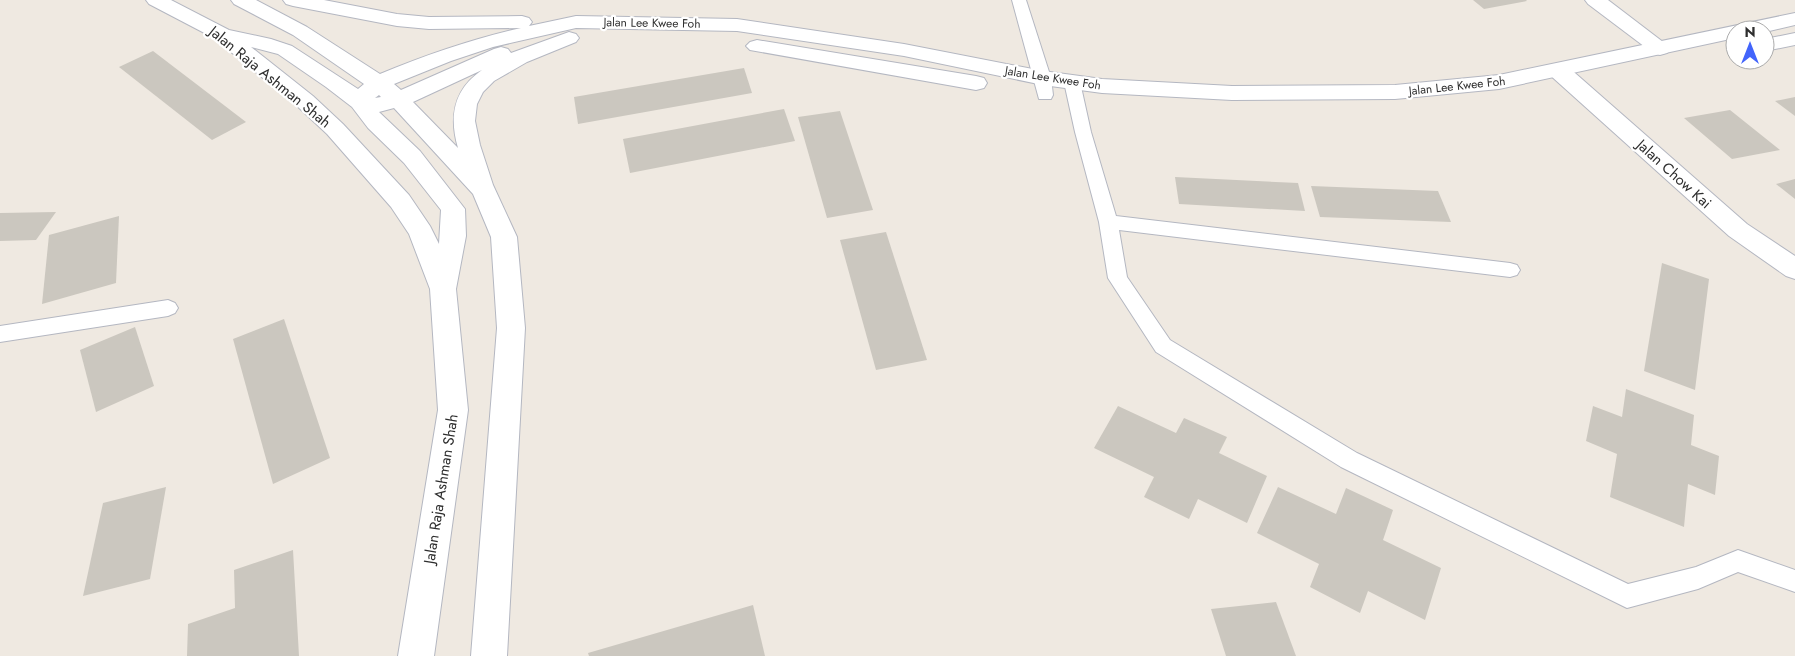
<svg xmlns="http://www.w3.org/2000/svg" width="1795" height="656" viewBox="0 0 1795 656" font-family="Jost,sans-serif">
<rect width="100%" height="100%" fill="#efe9e1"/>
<g fill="#cbc7bf">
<polygon points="1473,0 1526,0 1527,1 1484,9"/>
<polygon points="153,51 246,122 212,140 119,67"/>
<polygon points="744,68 752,93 578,124 574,97"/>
<polygon points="1795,97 1795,116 1775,101"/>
<polygon points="784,109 795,141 630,173 623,139"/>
<polygon points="1730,110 1780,150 1732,159 1684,118"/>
<polygon points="840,111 873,210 827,218 798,117"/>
<polygon points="1175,177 1298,183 1305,211 1179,204"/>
<polygon points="1795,179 1795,199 1776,184"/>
<polygon points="1311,186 1438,191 1451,222 1320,217"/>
<polygon points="56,212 36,240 0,241 0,213"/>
<polygon points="119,216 116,283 42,304 49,235"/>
<polygon points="886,232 927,360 876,370 840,240"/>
<polygon points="1662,263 1709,279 1695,390 1644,371"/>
<polygon points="284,319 330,458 273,484 233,339"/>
<polygon points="135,327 154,386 96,412 80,350"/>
<polygon points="1626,389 1694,415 1691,445 1719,456 1715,495 1688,484 1684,527 1610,497 1617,454 1586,441 1593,406 1622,417"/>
<polygon points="1118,406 1176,433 1184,418 1227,437 1219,453 1267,476 1247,523 1198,499 1189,519 1144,497 1154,477 1094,448"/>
<polygon points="166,487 150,579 83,596 103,503"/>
<polygon points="1278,487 1336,514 1346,488 1393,510 1383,540 1441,568 1425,620 1368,591 1360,613 1310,587 1319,564 1257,533"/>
<polygon points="293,550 299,656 187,656 188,624 235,608 234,570"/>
<polygon points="1276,602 1296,656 1226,656 1211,609"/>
<polygon points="753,605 765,656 589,656 588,653"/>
</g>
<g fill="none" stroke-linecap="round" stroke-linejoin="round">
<defs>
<g id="service">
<polygon points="1012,0 1026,0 1051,78 1053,95 1051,99 1039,99"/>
<polygon points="1072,77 1078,79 1080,82 1091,132 1116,216 1510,263 1517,265 1520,270 1517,275 1510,277 1119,230 1127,277 1170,340 1357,453 1628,584 1696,567 1738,550 1795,570 1795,592 1738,572 1698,589 1627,608 1341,467 1156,352 1108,278 1099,222 1075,132 1064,82 1066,79"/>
<polygon points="168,300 175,303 178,308 175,313 168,316 0,342 0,326"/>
</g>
<g id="minor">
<polygon points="1585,0 1608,0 1667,45 1671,49 1667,53 1660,55 1653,53 1588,4"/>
<polygon points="1559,64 1567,66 1747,224 1795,256 1795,279 1786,276 1729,236 1551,76 1548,71 1551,66"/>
</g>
<g id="secondary">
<path d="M146,0H171L229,30L271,39L292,46L358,89L364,84L293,35L234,4L231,0H256L307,27L380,74C426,55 472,39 521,28L429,29L397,26L293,6L286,4L283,0H324L397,14L429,17L522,16L529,18L532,22L529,26L576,16L737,19L904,44L1043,71L1102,79L1232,86L1395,85L1499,75L1795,13V25L1765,32V30H1735V38L1499,89L1395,99L1232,100L1102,93L1043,85L904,56L737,31L576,28L493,47L451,61L394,84L401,90L494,49L501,47L508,49L511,53L569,32L576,34L579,38L576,42L527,62L494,81L483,92L477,104L475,121L480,145L493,185L517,237L525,328L507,656H471L497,328L491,237L473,194L394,108L379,112L420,151L465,209L466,236L456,289L468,410L434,656H398L438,410L430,289L409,234L391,207L327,134L297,106L214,38L149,4ZM251,47L278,54L326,87L352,107L368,128L404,163L441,210L439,244L430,226L409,195L343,124L313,96ZM482,70C453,90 449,117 458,148L413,102ZM379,95L381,97L375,98Z"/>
<polygon points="1795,33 1795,45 1765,51 1765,39"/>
<polygon points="757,40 976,76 984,78 987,83 984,88 976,90 750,50 746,46 750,42"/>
</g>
</defs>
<use href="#service" stroke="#b4b7c1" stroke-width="2"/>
<use href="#minor" stroke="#b4b7c1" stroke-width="2"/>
<use href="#secondary" stroke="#b4b7c1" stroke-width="2"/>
<use href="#service" fill="#fff" fill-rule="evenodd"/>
<use href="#minor" fill="#fff" fill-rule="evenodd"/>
<use href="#secondary" fill="#fff" fill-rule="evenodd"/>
</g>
<g text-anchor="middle" stroke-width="4.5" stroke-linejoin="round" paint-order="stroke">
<g font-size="12" fill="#2e2e2e" stroke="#fff">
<text transform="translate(652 23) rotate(1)" y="4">Jalan Lee Kwee Foh</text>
<text transform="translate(1053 78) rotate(9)" y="4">Jalan Lee Kwee Foh</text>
<text transform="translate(1457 86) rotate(-6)" y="4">Jalan Lee Kwee Foh</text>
</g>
<g font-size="15" fill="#2e2e2e" stroke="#fff">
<text transform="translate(270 77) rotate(39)" y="5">Jalan Raja Ashman Shah</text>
<text transform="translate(1674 174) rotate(42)" y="5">Jalan Chow Kai</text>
<text transform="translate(441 489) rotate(-81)" y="5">Jalan Raja Ashman Shah</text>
</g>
</g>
<g transform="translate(1750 45)"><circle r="24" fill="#ffffff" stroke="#ababab"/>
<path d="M0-4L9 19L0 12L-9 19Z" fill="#4264fb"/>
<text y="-8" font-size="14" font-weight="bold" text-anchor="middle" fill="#2e2e2e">N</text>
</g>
</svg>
